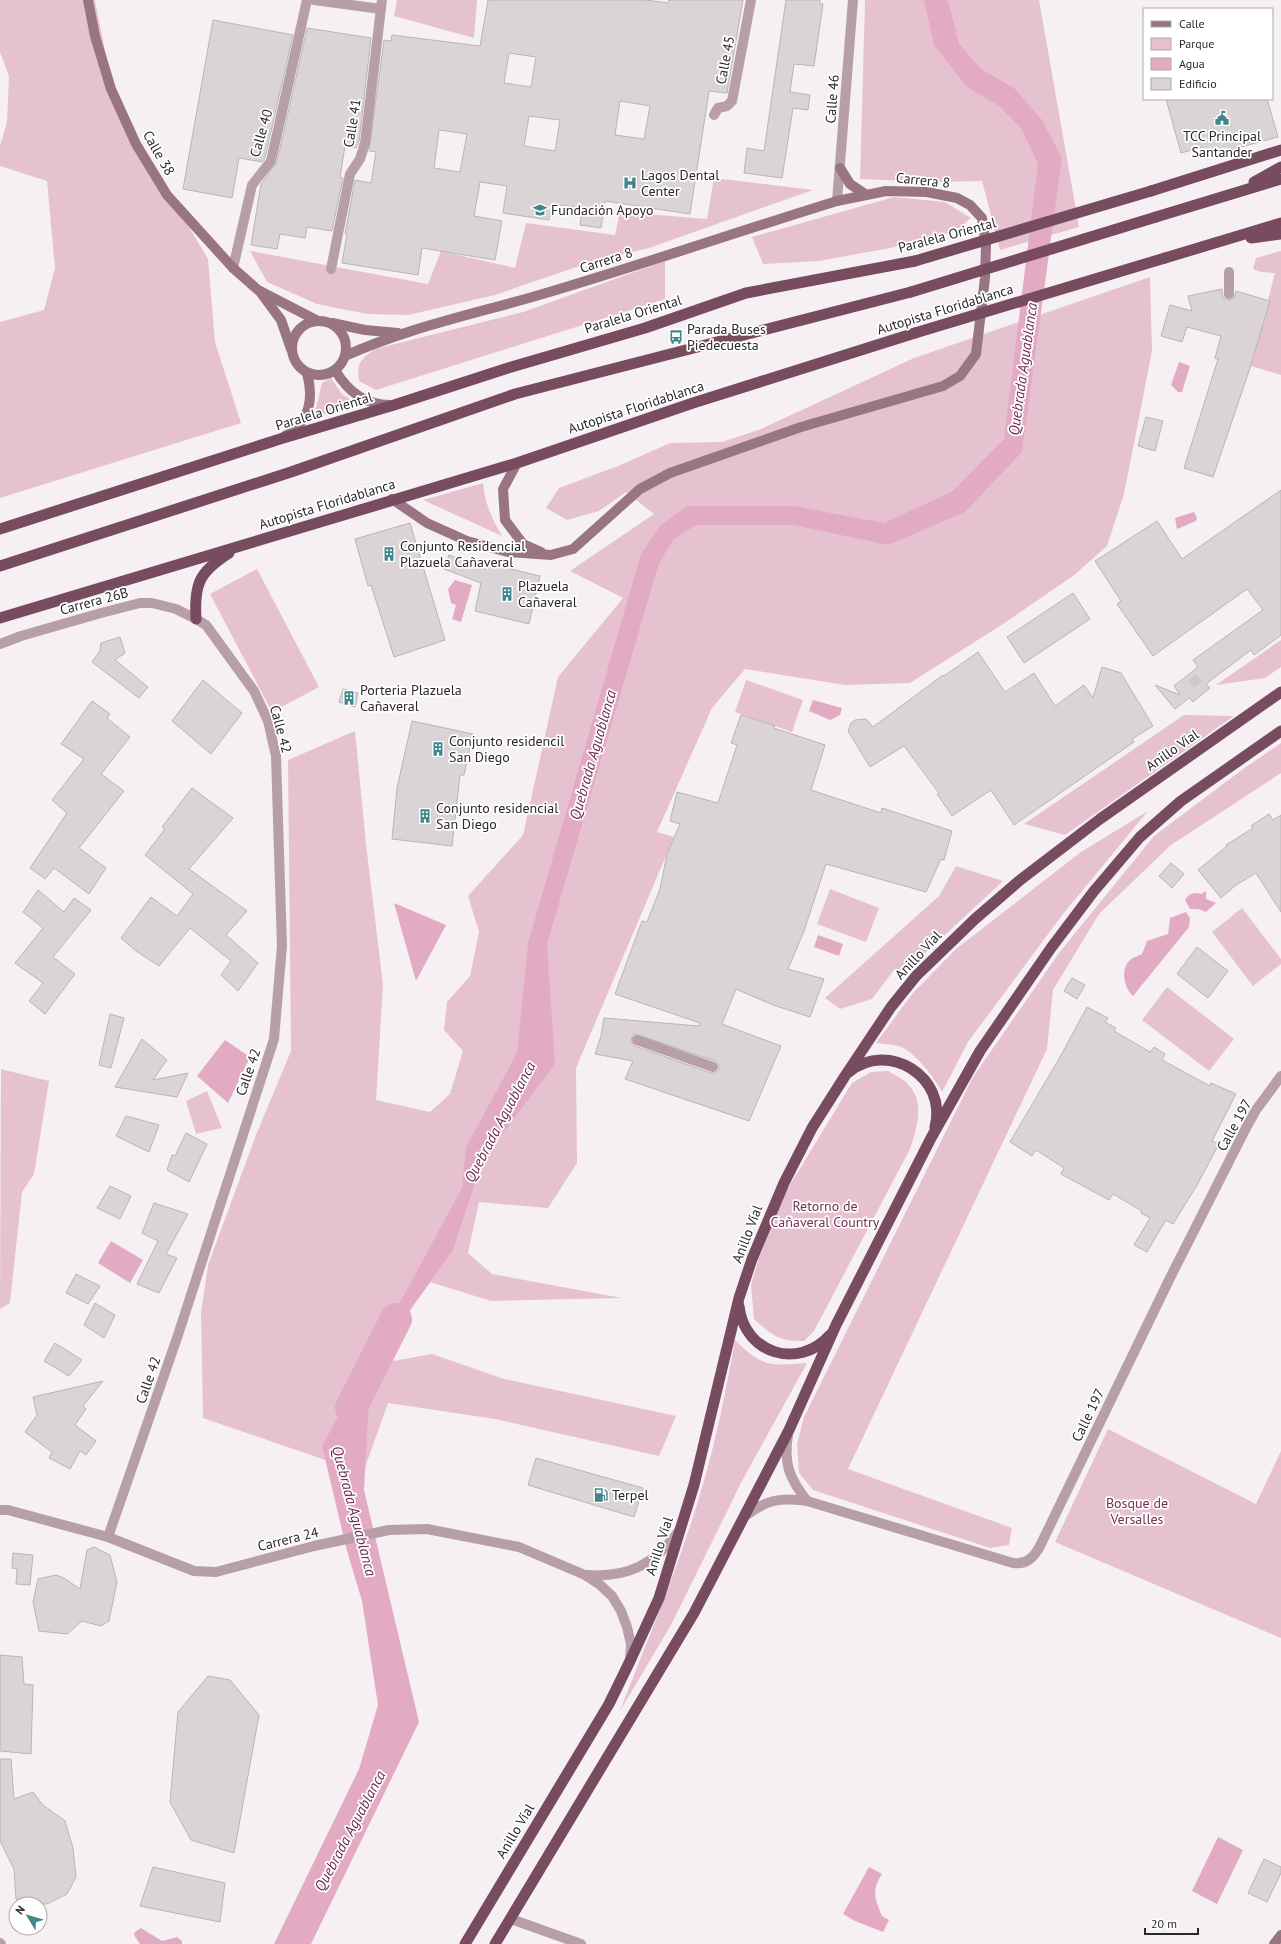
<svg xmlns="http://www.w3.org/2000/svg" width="1281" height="1944" viewBox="0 0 1281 1944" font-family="'PT Sans',sans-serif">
<rect width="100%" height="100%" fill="#f6f0f3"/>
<g fill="#e6c2d0">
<polygon points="0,0 95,0 115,102 208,259 215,342 241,423 0,498 0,322 44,310 55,268 47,181 0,166 0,146 7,122 9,76 0,52"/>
<polygon points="397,0 477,0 474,38 394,16"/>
<polygon points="865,0 1039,0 1079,227 1000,250 982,181 934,182 860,179"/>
<polygon points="714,178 813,190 649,248 597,260 495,295 408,315 367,314 317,304 267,282 250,251 428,284 441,251 515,268 526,223 615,235 620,212 707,219"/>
<polygon points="894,197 945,202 971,218 956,231 890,248 819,261 763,264 752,237"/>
<polygon points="1281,251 1281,375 1251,366 1275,273 1261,272 1253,269 1256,258"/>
<path d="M665,261V299L376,390L359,381C356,363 361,359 375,349L523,312Z"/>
<polygon points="1150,277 1152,351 1124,494 1107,546 1073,576 1003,624 910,683 845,685 745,669 712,708 657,832 674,837 576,1068 577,1163 548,1208 479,1202 468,1253 492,1274 622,1298 491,1301 430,1282 371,1365 432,1354 504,1379 676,1416 659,1456 495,1419 388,1403 363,1473 203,1418 201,1313 208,1265 256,1135 291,1051 288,760 355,731 366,844 383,985 376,1100 430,1112 450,1094 463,1051 444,1030 447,1002 470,976 479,932 468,896 523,835 558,677 623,598 570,571 654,514 626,492 599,511 567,520 546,508 559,488 618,466 670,443 722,442 761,429 914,358"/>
<polygon points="331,378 342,394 359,405 314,417 322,383"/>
<path d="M483,483C485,504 492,519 502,536L423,500Z"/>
<polygon points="257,569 319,687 272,712 210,594"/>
<polygon points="1281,640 1281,667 1265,678 1216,685"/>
<polygon points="746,680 803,700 792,732 735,712"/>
<polygon points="1184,715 1234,716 1065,835 1024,824"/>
<polygon points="1281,743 1281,773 1171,845 1099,914 1053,990 1047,1049 848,1469 1012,1528 1009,1545 990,1548 813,1490 799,1473 797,1444 804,1417 973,1077 1059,953 1154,836 1243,769"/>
<path d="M1148,811L1063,914L968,1042L942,1092C934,1078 917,1054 901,1047C894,1044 884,1044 876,1043L913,993L956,949L1081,852Z"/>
<polygon points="956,866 1003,881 906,971 894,970 872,999 840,1009 825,998 939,896"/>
<polygon points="830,889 879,908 866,942 817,924"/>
<polygon points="1242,908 1281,959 1281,964 1253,986 1212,932"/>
<polygon points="1167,987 1234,1039 1209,1071 1142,1020"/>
<polygon points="1,1069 49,1081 34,1174 22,1192 10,1303 0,1309"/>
<path d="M888,1071C894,1075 902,1078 907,1083C926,1102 917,1127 910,1149L814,1331L804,1341C780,1342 771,1335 754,1319L751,1285L759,1258L785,1193L852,1083L871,1072Z"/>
<polygon points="207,1091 222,1128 196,1134 186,1101"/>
<path d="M735,1340C762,1367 770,1366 807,1363L742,1481L671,1625L620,1711C648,1638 679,1566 701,1491C716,1442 726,1390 735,1340Z"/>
<polygon points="1108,1429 1256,1504 1281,1451 1281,1638 1055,1542"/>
</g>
<g fill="#e3abc3">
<polygon points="924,0 948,0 959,44 981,69 1014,88 1042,120 1062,158 1022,452 965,512 888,545 793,525 696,525 674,539 659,563 547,944 555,1064 483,1159 453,1250 371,1365 364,1490 419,1722 311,1944 274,1944 359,1769 378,1705 362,1601 347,1551 322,1446 462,1188 466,1147 517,1053 528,943 641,554 660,526 687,506 794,506 884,523 953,491 1004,439 1038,164 1021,128 999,106 967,87 934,45"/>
<polygon points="1179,362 1190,366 1182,392 1178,392 1171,385"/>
<polygon points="1194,512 1197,518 1196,521 1177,529 1175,518"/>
<polygon points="455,580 472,585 461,622 452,619 456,605 451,603 448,589"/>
<polygon points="813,700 842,708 840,715 830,720 809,711"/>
<path d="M1206,891V899L1216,903L1206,912L1198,909H1190L1185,900C1190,893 1193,892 1201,894Z"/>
<polygon points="394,903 446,925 416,981"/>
<path d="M1186,912L1190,918L1189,927L1133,996C1124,987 1120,970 1130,960C1133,957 1139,956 1142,954L1147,941L1168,934L1170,918Z"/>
<polygon points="818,935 843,944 839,956 814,947"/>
<polygon points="225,1040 250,1057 228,1103 197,1076"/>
<polygon points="111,1241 143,1260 130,1283 98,1263"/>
<polygon points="1218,1837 1243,1850 1217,1904 1192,1891"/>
<path d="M869,1867L882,1874C871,1891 875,1898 882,1916L889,1920L883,1932L855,1921L843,1914Z"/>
<polygon points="141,1928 162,1941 177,1937 182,1941 182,1944 140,1944 134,1935 135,1932"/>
</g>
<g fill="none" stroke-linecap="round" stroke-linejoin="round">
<polyline stroke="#e3abc3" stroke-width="32" points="351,1408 396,1319"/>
</g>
<g fill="#dad4d7" stroke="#bab4b7" fill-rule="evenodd">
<path d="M488,0H646L668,3L669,0H743L727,93L709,91L690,214L605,201L601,228L580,225L582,208L553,204L549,220L503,213L507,186L480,182L474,216L502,221L495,260L422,248L418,275L342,263L347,234H345L355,180L371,183L376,152L369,151L384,40L391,41L392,35L480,46ZM509,53L536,57L531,87L504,83ZM620,101L650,106L644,139L615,135ZM529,116L560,120L555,151L524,146ZM439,130L467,134L460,172L434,168Z"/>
<polygon points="786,0 820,0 820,4 823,4 814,66 794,64 790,92 810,95 808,110 793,108 782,178 744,173 747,148 764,151"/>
<polygon points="213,20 293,35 265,158 262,162 239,158 232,198 183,189"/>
<polygon points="307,28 371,38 359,142 356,148 345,146 340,177 343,178 332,231 307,227 305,238 280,234 277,249 251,245 261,184 277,162"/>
<polygon points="1166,99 1267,99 1278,137 1204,157 1202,147 1181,153"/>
<polygon points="1222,289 1223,297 1229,300 1234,298 1236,291 1270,301 1250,368 1213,477 1184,468 1218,359 1215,358 1221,336 1187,327 1182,342 1161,336 1170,305 1192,311 1188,296"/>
<polygon points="1146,417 1163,421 1155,451 1138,446"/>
<polygon points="1281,490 1281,635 1254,655 1251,650 1206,684 1210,688 1193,702 1189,698 1175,709 1155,685 1180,695 1174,686 1198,667 1193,660 1263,610 1247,589 1153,656 1117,604 1121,601 1095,561 1157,521 1182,559"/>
<polygon points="410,523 445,640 394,657 371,585 368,586 355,539"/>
<polygon points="449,555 485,569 486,563 540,576 529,624 475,611 481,583 444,569"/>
<polygon points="1073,593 1090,619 1024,663 1007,637"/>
<polygon points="120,637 125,653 115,660 148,687 139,698 92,662 100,651 101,643"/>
<polygon points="978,652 1005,692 1034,673 1055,706 1084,685 1093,698 1102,667 1121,673 1153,726 1132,739 1134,742 1014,825 991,790 952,816 937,794 939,793 904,746 870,767 848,731 851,723 855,720 866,719 873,727 943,675 944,676"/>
<polygon points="203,680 242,713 211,754 172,721"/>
<polygon points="343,689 358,693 355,707 339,702"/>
<polygon points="92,701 110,714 107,718 130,737 101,774 124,791 79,848 106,868 89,894 54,868 45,879 30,868 67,813 52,800 84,759 61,744"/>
<path d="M741,715L775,726L774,728L825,745L811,790L881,813L882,808L952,831L944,860L941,859L926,892L826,864L804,931L788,969L824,979L810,1017L773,1005L736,989L722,1024L781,1046L749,1121L625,1079L633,1061L595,1054L601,1036L604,1018L699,1026L700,1023L615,994L642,921L647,922L660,889L667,854L680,824L670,821L677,792L718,803L737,745L731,743ZM635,1034L715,1061L719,1065V1070L715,1073H711L635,1046L631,1041L633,1035Z"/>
<polygon points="412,721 473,734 464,775 460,775 452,846 392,839 397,788"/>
<polygon points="192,788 233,818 189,869 247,911 226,935 258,963 238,991 221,975 231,961 190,928 159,966 136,951 121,938 151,897 177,916 193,894 145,855 165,829 162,827"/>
<polygon points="1269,814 1273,820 1281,815 1281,912 1256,873 1236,885 1221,898 1198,870 1227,846 1226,845 1253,828 1251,826"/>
<polygon points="1171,863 1184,874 1172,888 1159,876"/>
<polygon points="38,890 64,912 74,898 91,910 53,957 75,974 45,1014 29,1001 43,983 15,963 43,928 23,912"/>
<polygon points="1197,947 1228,971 1208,998 1177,974"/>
<polygon points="1072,978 1085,985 1077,999 1064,991"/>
<polygon points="1087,1007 1108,1018 1105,1022 1116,1028 1114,1031 1150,1052 1154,1047 1165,1054 1162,1060 1210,1086 1211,1083 1236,1094 1212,1141 1219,1144 1196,1187 1173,1224 1166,1220 1147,1252 1134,1245 1150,1218 1141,1213 1142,1211 1113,1194 1109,1200 1061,1174 1064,1168 1036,1150 1032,1156 1010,1142 1060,1057"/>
<polygon points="110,1014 124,1018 111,1068 99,1065"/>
<polygon points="142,1039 167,1060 153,1080 188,1073 177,1097 115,1087"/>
<polygon points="126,1116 159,1125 149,1152 116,1136"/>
<polygon points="186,1133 207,1144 189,1182 167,1170 172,1155 175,1156"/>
<polygon points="110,1186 131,1196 120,1219 97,1208"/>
<polygon points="154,1203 188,1214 166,1254 177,1258 159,1293 137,1284 158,1241 142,1233"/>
<polygon points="76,1274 100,1286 88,1304 66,1293"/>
<polygon points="95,1303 115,1315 104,1338 84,1325"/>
<polygon points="55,1343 82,1360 69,1376 44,1361"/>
<polygon points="103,1381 83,1406 86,1409 75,1425 96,1441 86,1455 80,1451 70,1469 49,1458 52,1452 25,1432 37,1415 33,1397"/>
<polygon points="536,1458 643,1488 634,1517 528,1485"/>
<polygon points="94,1547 110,1555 117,1582 109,1621 101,1626 82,1621 67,1634 39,1631 33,1602 38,1579 56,1575 64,1578 80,1589 87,1550"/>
<polygon points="13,1553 33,1555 30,1585 16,1584 17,1569 12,1568"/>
<polygon points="0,1655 22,1657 24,1684 33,1685 31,1754 0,1751"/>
<polygon points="208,1676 230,1680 259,1715 234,1853 191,1840 170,1802 178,1712"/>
<polygon points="0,1759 11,1759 14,1799 33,1792 43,1805 65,1821 73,1848 76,1877 67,1894 47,1904 23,1904 16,1899 14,1869 0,1841"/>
<polygon points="1264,1859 1281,1867 1281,1873 1267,1902 1248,1893"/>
<polygon points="153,1867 225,1883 220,1922 140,1906"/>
</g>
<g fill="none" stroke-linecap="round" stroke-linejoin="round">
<polyline stroke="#cdc8cb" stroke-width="10" stroke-dasharray="10 5" stroke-linecap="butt" points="1192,677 1199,686"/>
<g stroke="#b79ea8" stroke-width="10">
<polyline points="314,0 381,9"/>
<polyline points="714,115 718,108 727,106 732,101 751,0"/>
<polyline points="837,201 853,0"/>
<polyline points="233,268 252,185 271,161 307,0"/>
<polyline points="331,269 350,174 360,159 365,143 382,0"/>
<polyline points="1229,272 1229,294"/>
<polyline points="637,1040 713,1067"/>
<path d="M788,1435C783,1464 790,1479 807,1501"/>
<path d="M745,1516C766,1500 780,1497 807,1501L1013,1563C1027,1565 1034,1557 1040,1546L1170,1278L1247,1126L1256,1110L1281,1076"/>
<polyline points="511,1919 581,1944"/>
<polyline points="0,1943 1,1944"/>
</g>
<g stroke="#b79ea8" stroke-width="10">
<polyline points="0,644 21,636 101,613 140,603 152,603 176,609 196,619 206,625 254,691 268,721 276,756 282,946 274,1039 178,1335 108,1537"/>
<polyline points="0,1510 8,1510 108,1537 194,1571 216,1572 314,1546 389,1530 427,1529 519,1547 585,1575 599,1584 612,1596 621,1611 627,1627 631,1644 630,1660"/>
<path d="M587,1575C628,1578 655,1564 679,1531"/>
</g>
<g stroke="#997584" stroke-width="10">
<polyline points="88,0 95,36 111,89 136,144 167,195 233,268 258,290 316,320"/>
<polyline points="840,168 850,184 865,194"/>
<polyline points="261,293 281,320 291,349"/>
<circle cx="319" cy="348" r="27"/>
<polyline points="332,323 365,330 398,333"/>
<path d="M345,356C409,327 479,313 546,293C644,264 740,231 837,201L886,191L927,192L957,198L970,205L982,218L986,245L985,278L976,354L960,376L943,386L801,427L670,473L640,489L573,549L551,555L508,552L467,541L427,523L392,499"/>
<path d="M335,370C348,392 365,405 390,405"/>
<path d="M285,436C310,421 314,400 307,373"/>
<polyline points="517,463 503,489 505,520 523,544 541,552"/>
<polyline points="1274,1944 1281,1935"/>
</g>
<g stroke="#784c60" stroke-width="11">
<polyline points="1254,182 1281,167"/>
<polyline points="1151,191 1281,150"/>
<polyline points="1156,217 1281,179"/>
<polyline points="1251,238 1281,234"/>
<polyline points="1165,258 1281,223"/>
<polyline points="0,529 280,439 394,405 508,368 645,328 746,293 915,261"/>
<polyline points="0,566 291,472 515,394 911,292"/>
<polyline points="0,618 517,463 693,403 915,333"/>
<path d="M196,619C194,584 199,572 229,553"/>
<path d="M849,1072C888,1040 948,1077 935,1127"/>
<path d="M739,1306C744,1353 798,1371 830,1335"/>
<polyline points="465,1944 609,1704 630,1661 659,1598 694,1485 739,1298 752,1259 784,1183 812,1128 845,1076 891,1007 916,976 975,919 1019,881 1100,819 1281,692"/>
<polyline points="495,1944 694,1613 789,1430 836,1325 931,1138 980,1051 1051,948 1094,891 1140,837 1181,801 1281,731"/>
</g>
<g stroke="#784c60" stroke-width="11">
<polyline points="915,261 1151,191"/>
<polyline points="911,292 1156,217"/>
<polyline points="915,333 1165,258"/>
</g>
</g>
<defs>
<symbol id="civic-bare" viewBox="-9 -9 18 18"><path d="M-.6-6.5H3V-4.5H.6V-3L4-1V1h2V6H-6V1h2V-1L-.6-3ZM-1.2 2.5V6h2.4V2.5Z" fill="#3f878c" stroke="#fff" stroke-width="2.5" paint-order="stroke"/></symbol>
<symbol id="hospital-bare" viewBox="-9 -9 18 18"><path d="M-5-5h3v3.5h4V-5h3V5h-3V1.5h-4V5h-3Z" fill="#3f878c" stroke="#fff" stroke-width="2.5" paint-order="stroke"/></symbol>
<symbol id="school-bare" viewBox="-9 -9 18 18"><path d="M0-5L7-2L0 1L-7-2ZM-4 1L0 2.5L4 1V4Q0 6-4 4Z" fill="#3f878c" stroke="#fff" stroke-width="2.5" paint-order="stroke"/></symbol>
<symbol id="bus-bare" viewBox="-9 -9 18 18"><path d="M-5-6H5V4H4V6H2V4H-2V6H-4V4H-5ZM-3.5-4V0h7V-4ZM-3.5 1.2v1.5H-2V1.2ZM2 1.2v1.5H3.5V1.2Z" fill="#3f878c" stroke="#fff" stroke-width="2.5" paint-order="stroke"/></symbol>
<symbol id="building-bare" viewBox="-9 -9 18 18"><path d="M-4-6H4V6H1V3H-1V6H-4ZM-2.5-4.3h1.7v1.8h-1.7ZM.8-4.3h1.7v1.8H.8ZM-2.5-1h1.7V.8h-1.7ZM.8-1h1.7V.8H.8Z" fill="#3f878c" stroke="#fff" stroke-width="2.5" paint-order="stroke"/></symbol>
<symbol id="fuel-bare" viewBox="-9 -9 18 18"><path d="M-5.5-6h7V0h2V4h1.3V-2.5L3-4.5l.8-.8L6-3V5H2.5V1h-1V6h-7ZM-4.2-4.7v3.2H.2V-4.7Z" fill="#3f878c" stroke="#fff" stroke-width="2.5" paint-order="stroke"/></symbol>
</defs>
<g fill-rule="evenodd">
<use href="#civic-bare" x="1212" y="108" width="20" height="20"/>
<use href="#hospital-bare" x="620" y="173" width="20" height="20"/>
<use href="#school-bare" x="530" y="200" width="20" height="20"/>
<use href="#bus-bare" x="666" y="327" width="20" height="20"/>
<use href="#building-bare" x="379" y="544" width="20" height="20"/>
<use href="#building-bare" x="497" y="584" width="20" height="20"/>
<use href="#building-bare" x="339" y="688" width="20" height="20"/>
<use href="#building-bare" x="428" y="739" width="20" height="20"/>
<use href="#building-bare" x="415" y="806" width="20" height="20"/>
<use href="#fuel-bare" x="591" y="1485" width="20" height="20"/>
</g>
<g text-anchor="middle" stroke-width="3.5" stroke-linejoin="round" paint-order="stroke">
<g font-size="14" fill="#2a2829" stroke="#fff">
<text transform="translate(725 60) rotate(-79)" y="5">Calle 45</text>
<text transform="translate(832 99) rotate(-86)" y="5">Calle 46</text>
<text transform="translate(352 123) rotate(-81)" y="5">Calle 41</text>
<text transform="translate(261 133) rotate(-74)" y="5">Calle 40</text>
<text transform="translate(159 153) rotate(60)" y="5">Calle 38</text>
<text transform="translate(923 180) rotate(6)" y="5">Carrera 8</text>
<text transform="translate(947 235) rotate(-15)" y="5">Paralela Oriental</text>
<text transform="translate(606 260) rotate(-18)" y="5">Carrera 8</text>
<text transform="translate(945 309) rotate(-17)" y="5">Autopista Floridablanca</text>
<text transform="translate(633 314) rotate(-17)" y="5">Paralela Oriental</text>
<text transform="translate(636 407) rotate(-18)" y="5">Autopista Floridablanca</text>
<text transform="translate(324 411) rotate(-17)" y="5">Paralela Oriental</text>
<text transform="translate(327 504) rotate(-17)" y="5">Autopista Floridablanca</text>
<text transform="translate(94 601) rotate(-15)" y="5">Carrera 26B</text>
<text transform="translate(281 729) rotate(75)" y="5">Calle 42</text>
<text transform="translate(1172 750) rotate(-35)" y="5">Anillo Víal</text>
<text transform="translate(918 955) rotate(-47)" y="5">Anillo Víal</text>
<text transform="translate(248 1072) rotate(-71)" y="5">Calle 42</text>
<text transform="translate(1234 1125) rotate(-61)" y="5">Calle 197</text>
<text transform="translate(747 1234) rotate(-69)" y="5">Anillo Víal</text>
<text transform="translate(148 1380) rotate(-71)" y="5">Calle 42</text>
<text transform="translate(1088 1415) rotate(-64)" y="5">Calle 197</text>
<text transform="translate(288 1539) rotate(-14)" y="5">Carrera 24</text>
<text transform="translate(659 1546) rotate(-72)" y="5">Anillo Víal</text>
<text transform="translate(515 1831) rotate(-59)" y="5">Anillo Víal</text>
</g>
<g font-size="14" fill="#2a2829" stroke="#fff" text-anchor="start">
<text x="1222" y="141" text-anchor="middle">TCC Principal<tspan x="1222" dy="16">Santander</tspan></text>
<text x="641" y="180">Lagos Dental<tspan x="641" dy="16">Center</tspan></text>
<text x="551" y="215">Fundación Apoyo</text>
<text x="687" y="334">Parada Buses<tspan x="687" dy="16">Piedecuesta</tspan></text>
<text x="400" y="551">Conjunto Residencial<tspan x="400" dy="16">Plazuela Cañaveral</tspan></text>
<text x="518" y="591">Plazuela<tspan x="518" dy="16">Cañaveral</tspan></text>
<text x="360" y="695">Porteria Plazuela<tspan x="360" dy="16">Cañaveral</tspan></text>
<text x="449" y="746">Conjunto residencil<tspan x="449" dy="16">San Diego</tspan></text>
<text x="436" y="813">Conjunto residencial<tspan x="436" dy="16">San Diego</tspan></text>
<text x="612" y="1500">Terpel</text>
</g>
<g font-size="14" fill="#763254" stroke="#fff">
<text x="825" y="1211">Retorno de<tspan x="825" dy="16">Cañaveral Country</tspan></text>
<text x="1137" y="1508">Bosque de<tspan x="1137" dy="16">Versalles</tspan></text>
</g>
<g font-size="15" font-style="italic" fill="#6e2b4c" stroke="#fff">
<text transform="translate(1023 369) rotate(-82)" y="5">Quebrada Aguablanca</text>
<text transform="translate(593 755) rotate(-74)" y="5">Quebrada Aguablanca</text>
<text transform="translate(500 1122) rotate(-62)" y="5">Quebrada Aguablanca</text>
<text transform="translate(354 1511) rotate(75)" y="5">Quebrada Aguablanca</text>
<text transform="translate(350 1831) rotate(-62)" y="5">Quebrada Aguablanca</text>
</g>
</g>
<rect x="1143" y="8" width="130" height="92" fill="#ffffff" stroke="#aaa9a9"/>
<rect x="1151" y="21" width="20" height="6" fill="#997584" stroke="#aaa9a9"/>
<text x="1179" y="28" font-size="12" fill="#2a2829">Calle</text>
<rect x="1151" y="38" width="20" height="12" fill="#e6c2d0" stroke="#aaa9a9"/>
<text x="1179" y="48" font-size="12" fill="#2a2829">Parque</text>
<rect x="1151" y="58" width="20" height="12" fill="#e3abc3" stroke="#aaa9a9"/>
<text x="1179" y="68" font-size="12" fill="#2a2829">Agua</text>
<rect x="1151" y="78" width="20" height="12" fill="#dad4d7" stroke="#aaa9a9"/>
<text x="1179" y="88" font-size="12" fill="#2a2829">Edificio</text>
<g transform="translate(28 1916) rotate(308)"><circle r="19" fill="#ffffff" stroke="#aaa9a9"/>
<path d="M0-3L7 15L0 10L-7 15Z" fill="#3f878c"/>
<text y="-6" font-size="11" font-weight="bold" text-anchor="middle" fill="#2a2829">N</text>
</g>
<path d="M1145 1928v6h53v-6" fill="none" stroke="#2a2829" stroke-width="2"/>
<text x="1151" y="1928" font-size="12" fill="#2a2829" stroke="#ffffff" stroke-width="3" paint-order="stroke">20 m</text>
</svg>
